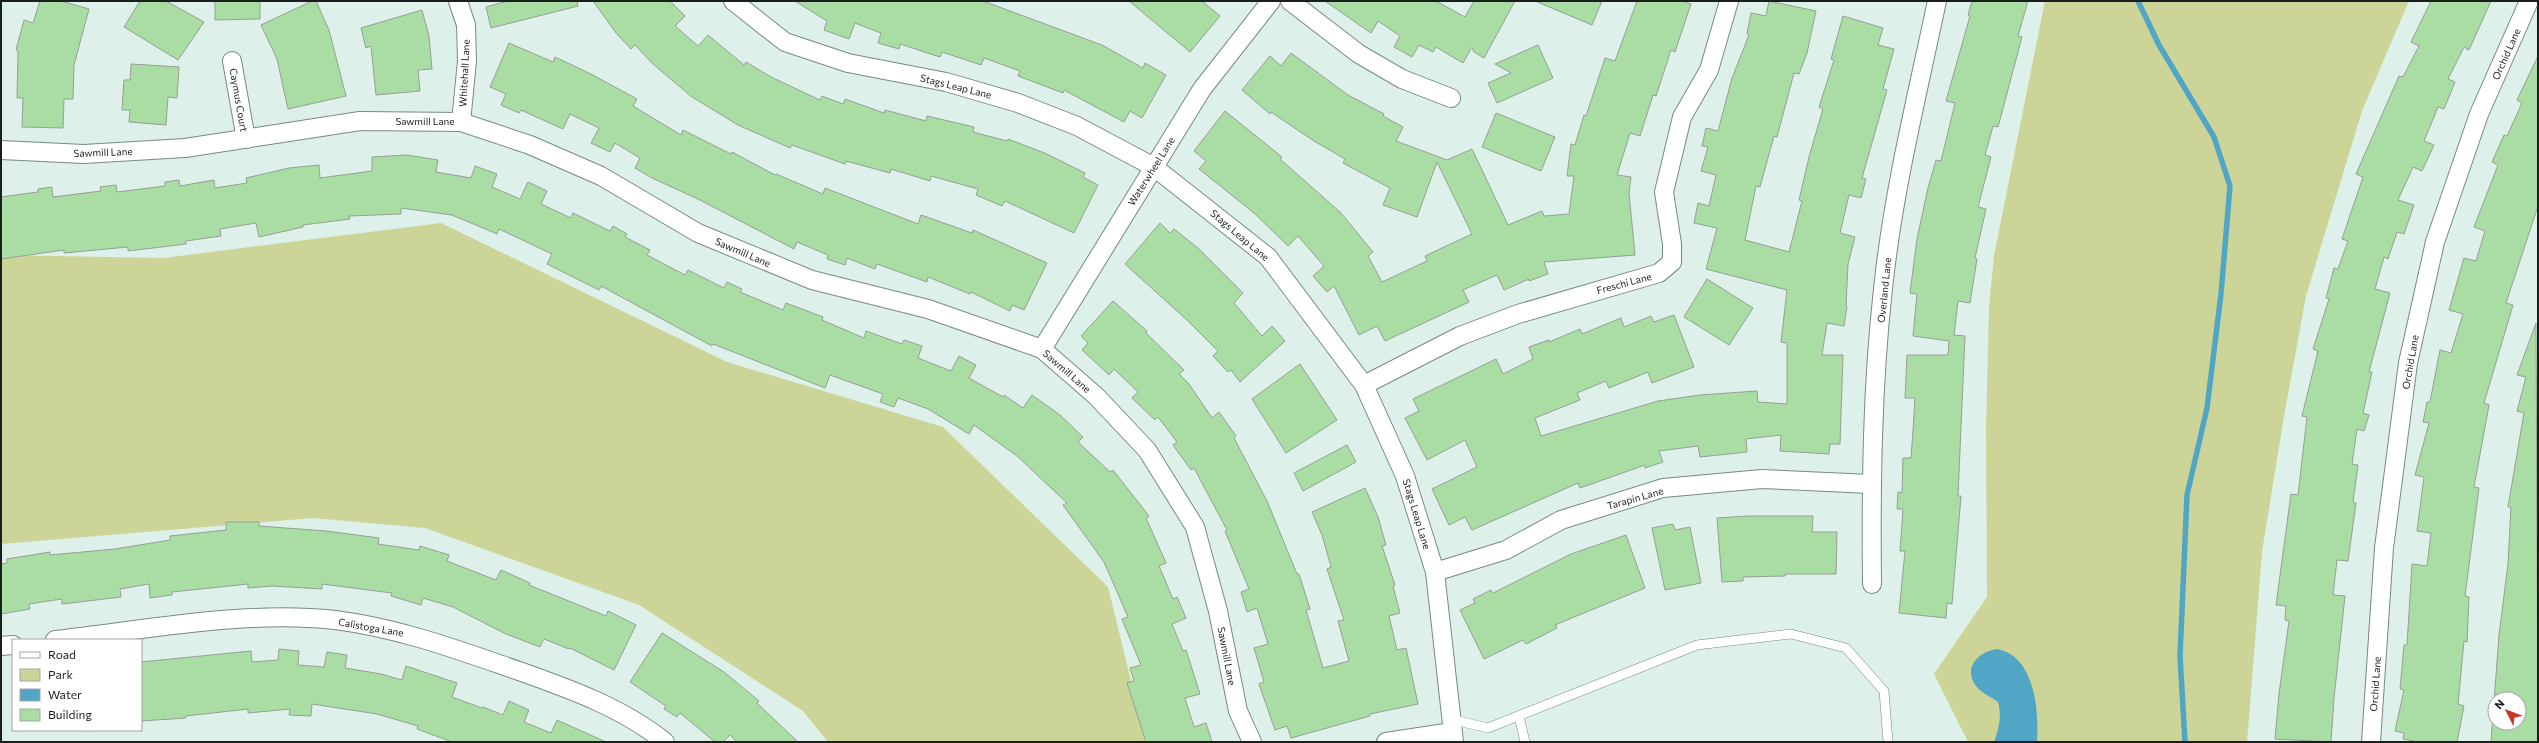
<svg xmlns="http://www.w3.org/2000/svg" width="2539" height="743" viewBox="0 0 2539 743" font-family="Commissioner,sans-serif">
<rect width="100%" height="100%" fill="#ddf0e9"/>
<g fill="#ccd597">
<polygon points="2045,1 2409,1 2362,111 2306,296 2284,416 2262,552 2247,742 1968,742 1934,674 1987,597 1986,431 1989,307 1994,256"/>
<polygon points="441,223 727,362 943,427 1108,587 1146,742 828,742 803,711 639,605 425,528 313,518 1,544 1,255 163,258"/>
</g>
<path fill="#51a5c5" d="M1997,649C2035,656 2039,710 2037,742H1994C1999,728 2002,717 1998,702C1990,696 1979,692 1974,683C1964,665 1981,651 1997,649Z"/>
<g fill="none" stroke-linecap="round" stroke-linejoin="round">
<polyline stroke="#51a5c5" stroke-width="5.5" points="2138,1 2159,45 2214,137 2230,186 2221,294 2207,408 2187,495 2180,656 2185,742"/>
</g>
<g fill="#a9dda4" stroke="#95a094" fill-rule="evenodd">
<polygon points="40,1 61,1 89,9 74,65 73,99 64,99 63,128 22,127 23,98 17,98 18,51 16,50 24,20 33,23"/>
<polygon points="140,1 166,1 204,22 178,60 124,27"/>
<polygon points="215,1 260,1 260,19 215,20"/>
<polygon points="312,1 316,1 329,30 346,96 288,109 277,59 261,25"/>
<polygon points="508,1 577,1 578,6 491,28 486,7"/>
<polygon points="593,1 670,1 685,16 675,26 698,46 708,35 744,65 746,62 771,77 820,100 822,96 843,104 845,99 884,113 885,110 926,121 927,116 974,127 973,132 1007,141 1008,139 1047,154 1085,173 1083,177 1098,185 1074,233 1005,201 1002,206 976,195 978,189 931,176 930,181 891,169 890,173 846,161 845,164 792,145 790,148 738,125 692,97 653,64 635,45 631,49 616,33"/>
<polygon points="795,1 983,1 1102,45 1143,68 1145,63 1166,75 1142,118 1130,111 1124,122 1064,90 1063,93 1018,76 1020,71 984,58 981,65 942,52 940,57 900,44 899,49 878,43 881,33 855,23 849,39 824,30 827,21"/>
<polygon points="1129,1 1202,1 1220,16 1190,52"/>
<polygon points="1325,1 1436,1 1465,17 1474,1 1515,1 1484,58 1474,52 1472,47 1463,63 1436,47 1433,52 1419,45 1412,57 1394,47 1400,36 1378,21 1371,33"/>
<polygon points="1535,1 1602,1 1592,25"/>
<polygon points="1637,1 1683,1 1691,4 1675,52 1671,50 1656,96 1653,95 1640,136 1630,133 1617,175 1631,177 1629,193 1635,255 1544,262 1548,274 1529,281 1529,279 1504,290 1497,275 1463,290 1469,302 1385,341 1377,326 1359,335 1334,286 1327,292 1313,276 1324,266 1298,236 1288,246 1254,213 1199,169 1206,161 1194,151 1225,111 1282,157 1280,159 1341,213 1373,252 1368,256 1382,282 1427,261 1425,256 1472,234 1437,162 1417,217 1383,205 1390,188 1343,163 1345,159 1314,141 1271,112 1270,114 1242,90 1270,56 1281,66 1291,53 1348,95 1384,114 1383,116 1403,127 1396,141 1447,160 1472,149 1508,225 1542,211 1544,216 1569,214 1574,176 1567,176 1571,144 1575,145 1584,115 1586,116 1605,58 1615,61"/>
<polygon points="1769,1 1816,11 1807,53 1799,74 1794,73 1777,137 1774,136 1760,187 1756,186 1745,240 1789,252 1802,201 1799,200 1809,157 1823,109 1819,107 1834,60 1831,59 1843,16 1883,28 1878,45 1894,49 1883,89 1887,90 1862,178 1866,179 1861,198 1849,195 1840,233 1855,237 1848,264 1846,306 1847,306 1844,326 1827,323 1822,355 1843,355 1840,444 1830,444 1829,454 1780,451 1781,435 1746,439 1747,452 1700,457 1698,446 1659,451 1663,462 1645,468 1645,465 1580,488 1578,483 1472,530 1465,517 1449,525 1432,489 1477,467 1465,440 1427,460 1405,418 1419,411 1413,399 1496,359 1503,374 1533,359 1529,347 1549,340 1549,342 1580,329 1582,334 1621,318 1624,327 1651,316 1654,322 1674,315 1694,367 1652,383 1648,372 1609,388 1606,381 1577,393 1580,400 1535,418 1541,436 1658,401 1700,395 1757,391 1758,402 1787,404 1787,343 1781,342 1787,290 1706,269 1717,228 1694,223 1698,203 1709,206 1716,175 1701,171 1708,147 1702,146 1706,128 1718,131 1732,78 1749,35 1747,34 1751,13 1766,16"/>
<polygon points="1972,1 2028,1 2018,36 2022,37 1998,127 1993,126 1985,155 1991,157 1978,207 1986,209 1975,258 1977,259 1970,303 1958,301 1954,335 1965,336 1958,496 1961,496 1952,604 1947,603 1946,618 1899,613 1905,551 1900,551 1903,509 1897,509 1898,492 1902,493 1903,458 1911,458 1913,431 1915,398 1905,398 1907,355 1948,355 1949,341 1913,336 1917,294 1910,293 1917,239 1928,188 1936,160 1941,161 1955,103 1946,101 1970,16 1968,15"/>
<polygon points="2431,1 2491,1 2469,50 2464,47 2448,79 2455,82 2444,109 2438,107 2424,141 2434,145 2422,171 2413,167 2398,200 2414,205 2404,234 2397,232 2388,259 2384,257 2375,289 2390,293 2369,372 2372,372 2363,413 2369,415 2364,431 2357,429 2352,464 2358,465 2353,502 2356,503 2348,561 2337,560 2333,595 2345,596 2334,698 2331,742 2275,739 2279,694 2289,621 2285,620 2286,606 2276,605 2291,494 2298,495 2307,417 2302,416 2318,351 2313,349 2329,299 2326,298 2334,268 2338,269 2348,241 2342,239 2363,177 2356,174 2399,76 2403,77 2419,46 2411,42"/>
<polygon points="422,10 429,36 432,69 418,70 420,91 376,95 371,46 366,48 361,28"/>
<polygon points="509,43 553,62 555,57 589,73 637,99 633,106 681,135 683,130 731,154 732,152 775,175 776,174 823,194 825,188 918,224 921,215 972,233 973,230 1047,263 1024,310 1012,305 1010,311 971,292 970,294 928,277 927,282 877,264 875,269 847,258 845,265 827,259 828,255 797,242 794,249 700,200 652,178 635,168 640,158 615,143 610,152 591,143 599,128 570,114 563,129 521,110 519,113 501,105 506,94 490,87"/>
<polygon points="1538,45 1553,78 1497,103 1488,83 1511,73 1495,64"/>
<polygon points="2538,56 2538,206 2506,303 2513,305 2484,403 2489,405 2474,487 2479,488 2465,596 2469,597 2467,642 2464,641 2458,704 2464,706 2457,742 2419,742 2403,739 2404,733 2395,731 2404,690 2400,689 2404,645 2407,645 2412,564 2427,566 2431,533 2417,531 2424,477 2415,475 2429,423 2423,422 2427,402 2430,402 2440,350 2451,353 2463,314 2449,310 2464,258 2476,261 2485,231 2474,227 2498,165 2492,162 2504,135 2507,136 2522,103 2517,100"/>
<polygon points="131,64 179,67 177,98 168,97 166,125 129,122 130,110 122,110 124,80 130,80"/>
<polygon points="1496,113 1555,137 1541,171 1482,147"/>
<polygon points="407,155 438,160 436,172 471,178 475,166 497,174 492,187 520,199 528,182 547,191 541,204 571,218 573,213 610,231 613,226 627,234 625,237 650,250 647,255 685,275 688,270 724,288 727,282 742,289 740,292 783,310 786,303 823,317 822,320 864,338 866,331 902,344 904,340 922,346 918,358 951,371 959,356 976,365 969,378 1003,397 1004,395 1023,408 1032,395 1060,415 1083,437 1078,442 1110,472 1113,470 1149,516 1146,518 1166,563 1159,566 1173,599 1177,597 1186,618 1172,624 1183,651 1186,650 1200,694 1185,698 1194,727 1206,723 1212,742 1146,742 1127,683 1134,681 1130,668 1141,665 1122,619 1128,617 1104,562 1063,505 1067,503 1017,456 974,425 969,434 928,409 898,398 894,407 880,402 883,394 830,375 825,388 713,344 712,346 601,286 599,290 547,264 552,254 499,229 497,234 452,215 401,208 401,214 349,216 350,219 303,225 303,227 259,237 256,223 220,229 221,236 186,241 186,244 128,251 128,247 64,253 64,250 1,259 1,197 38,192 38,189 52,187 53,197 101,191 100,187 116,185 117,192 165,186 165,182 179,180 180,186 214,180 215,188 247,183 246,178 289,168 319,165 320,178 372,171 372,157"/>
<polygon points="1160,223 1170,233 1174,229 1198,248 1243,293 1234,303 1262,336 1272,326 1285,341 1240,382 1231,370 1228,372 1213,356 1218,351 1188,321 1125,264"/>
<polygon points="1707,279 1753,308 1729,345 1684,317"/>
<polygon points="1113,301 1147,331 1146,333 1184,370 1179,374 1189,384 1212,418 1219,412 1236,436 1234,438 1267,501 1297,574 1299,574 1310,609 1306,610 1323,668 1349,661 1338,621 1344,620 1327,569 1331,567 1322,535 1312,512 1365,488 1378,517 1386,545 1382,546 1395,585 1393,586 1400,613 1389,616 1397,650 1406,648 1418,704 1370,714 1370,716 1291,738 1287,726 1275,730 1259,684 1264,682 1254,648 1268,644 1257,608 1247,612 1241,592 1249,589 1225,531 1227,530 1194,468 1191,470 1173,445 1177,442 1158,417 1155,420 1132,398 1138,392 1114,369 1109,375 1082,350 1088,343 1081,336"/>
<path d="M2536,323L2538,742H2491L2499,635L2508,564L2511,507H2508L2524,413L2517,411L2526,377L2517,375ZM2495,699H2519V723H2495Z"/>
<polygon points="1300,364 1337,420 1286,453 1252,399"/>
<polygon points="1347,445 1356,462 1303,491 1294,473"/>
<polygon points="1748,516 1813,516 1812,532 1837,532 1836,574 1785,574 1785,576 1743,577 1743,581 1722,582 1717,518"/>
<polygon points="226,522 259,522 259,526 326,531 379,538 378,544 419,550 420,546 449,555 447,561 496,580 501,570 530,583 529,585 606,616 608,611 636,625 614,670 570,648 569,649 544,639 540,647 506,634 453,607 423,598 421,605 391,596 392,593 322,584 322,589 272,586 248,588 248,584 172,592 172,595 150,598 149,584 120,589 121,597 62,604 62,599 29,604 30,609 1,614 1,564 7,563 7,559 50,552 50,555 115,549 170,540 170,536 226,530"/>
<polygon points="1673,524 1675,530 1690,527 1701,583 1665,590 1652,528"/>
<polygon points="1626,535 1645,588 1579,615 1555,625 1557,628 1526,644 1523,640 1484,659 1460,610 1475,603 1473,599 1491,590 1493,593 1571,554"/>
<polygon points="662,633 724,672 759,701 757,703 798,742 737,742 730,735 723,742 715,742 680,713 677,717 664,709 666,706 630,682"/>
<polygon points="279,649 299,651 298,665 324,667 327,652 347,655 345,668 381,674 402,680 406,666 457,683 452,697 482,708 483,707 503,715 509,701 529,710 524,722 551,733 557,720 606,742 452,742 417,729 418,726 377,714 312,704 311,716 289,715 290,709 248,713 248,709 186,716 186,718 141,721 141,662 251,651 252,662 278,660"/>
</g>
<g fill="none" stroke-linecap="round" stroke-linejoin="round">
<defs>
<g id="lane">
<polyline points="1519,716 1525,742"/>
<polyline points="1450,719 1488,728 1697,645 1791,634 1846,648 1884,691 1888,742"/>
</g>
<g id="street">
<polyline points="458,1 466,25 467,61 461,122"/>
<polyline points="733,1 785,42 848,63 946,82 1018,103 1077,126 1154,167 1268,257 1364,385 1405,476 1435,572 1454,742"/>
<polyline points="1290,1 1359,54 1402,79 1451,98"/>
<polyline points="232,61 246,139"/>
<polyline points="1,150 84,154 185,148 360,121 461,122 530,145 601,176 698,233 812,280 928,309 1042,349 1096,396 1147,450 1195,527 1218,611 1238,711 1252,742"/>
<polyline points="1042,349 1202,89 1271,1"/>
<polyline points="1364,385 1460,336 1518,314 1659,273 1672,262 1672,244 1664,192 1682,117 1709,70 1729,1"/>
<polyline points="1435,572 1506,550 1561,520 1663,488 1762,479 1871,484"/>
<path d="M1872,584C1871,486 1872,387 1883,289C1893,192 1917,96 1937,1"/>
<path d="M55,640C145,630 244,610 335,620C399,628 458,650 519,671C570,689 623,708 665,742"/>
<polyline points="1,646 13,645"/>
<polyline points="1386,742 1452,732"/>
<polyline points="2371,742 2384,548 2408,363 2435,242 2479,114 2529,1"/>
</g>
</defs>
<use href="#lane" stroke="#788983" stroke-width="10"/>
<use href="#street" stroke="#788983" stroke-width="20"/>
<use href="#lane" stroke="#fff" stroke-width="9"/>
<use href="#street" stroke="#fff" stroke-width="18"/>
</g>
<g text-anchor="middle" stroke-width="3.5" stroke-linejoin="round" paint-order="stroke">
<g font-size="10" fill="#191f1d" stroke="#fff">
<text transform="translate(2506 54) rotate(-66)" y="4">Orchid Lane</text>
<text transform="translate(464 73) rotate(-87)" y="4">Whitehall Lane</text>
<text transform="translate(956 86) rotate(14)" y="4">Stags Leap Lane</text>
<text transform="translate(239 100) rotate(80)" y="4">Caymus Court</text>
<text x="425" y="125">Sawmill Lane</text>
<text transform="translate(103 152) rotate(-2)" y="4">Sawmill Lane</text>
<text transform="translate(1151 171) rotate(-58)" y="4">Waterwheel Lane</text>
<text transform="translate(1240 235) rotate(40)" y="4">Stags Leap Lane</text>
<text transform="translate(743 252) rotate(23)" y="4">Sawmill Lane</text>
<text transform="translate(1624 283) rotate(-15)" y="4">Freschi Lane</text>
<text transform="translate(1884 290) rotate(-84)" y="4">Overland Lane</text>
<text transform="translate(2410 362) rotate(-80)" y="4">Orchid Lane</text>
<text transform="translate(1067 371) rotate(41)" y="4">Sawmill Lane</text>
<text transform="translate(1635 498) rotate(-16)" y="4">Tarapin Lane</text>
<text transform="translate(1417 514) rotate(73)" y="4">Stags Leap Lane</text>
<text transform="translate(371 627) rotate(10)" y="4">Calistoga Lane</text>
<text transform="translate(1227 656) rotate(79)" y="4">Sawmill Lane</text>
<text transform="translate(2375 684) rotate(-86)" y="4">Orchid Lane</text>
</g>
</g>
<rect width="2539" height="743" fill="none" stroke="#191f1d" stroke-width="4"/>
<rect x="12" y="639" width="130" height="92" fill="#ffffff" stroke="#a3a5a5"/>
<rect x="20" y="652" width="20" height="6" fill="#ffffff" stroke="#a3a5a5"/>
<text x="48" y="659" font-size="12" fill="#191f1d">Road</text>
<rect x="20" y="669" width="20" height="12" fill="#ccd597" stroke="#a3a5a5"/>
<text x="48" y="679" font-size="12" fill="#191f1d">Park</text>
<rect x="20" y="689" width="20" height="12" fill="#51a5c5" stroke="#a3a5a5"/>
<text x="48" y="699" font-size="12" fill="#191f1d">Water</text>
<rect x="20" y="709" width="20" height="12" fill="#a9dda4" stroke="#a3a5a5"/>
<text x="48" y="719" font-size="12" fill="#191f1d">Building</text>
<g transform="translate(2507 711) rotate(312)"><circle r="19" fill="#ffffff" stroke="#a3a5a5"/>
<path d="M0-3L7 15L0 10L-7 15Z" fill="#c43825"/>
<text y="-6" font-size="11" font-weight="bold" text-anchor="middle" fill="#191f1d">N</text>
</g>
</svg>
